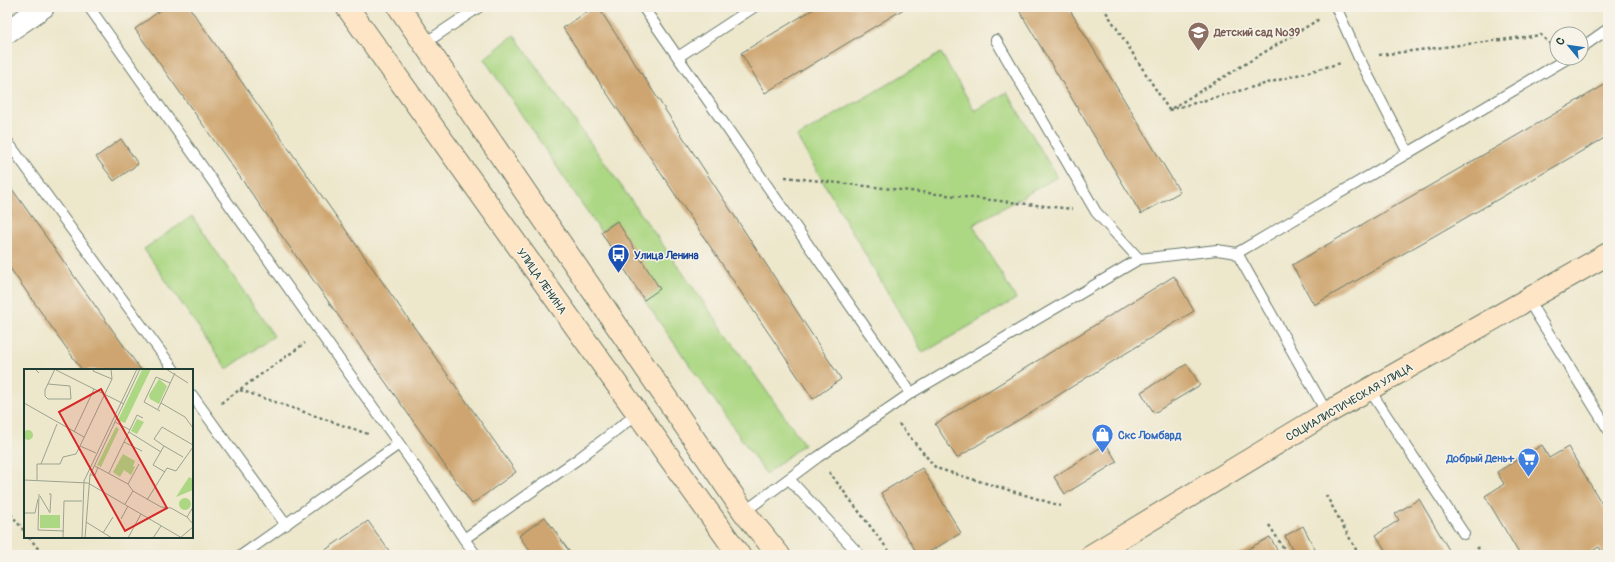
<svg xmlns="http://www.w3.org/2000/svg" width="1615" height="562" viewBox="0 0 1615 562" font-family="Pangolin,sans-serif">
<rect width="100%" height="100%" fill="#f7f3e8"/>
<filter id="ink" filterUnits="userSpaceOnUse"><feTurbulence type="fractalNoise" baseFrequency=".025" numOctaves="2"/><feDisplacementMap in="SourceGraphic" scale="8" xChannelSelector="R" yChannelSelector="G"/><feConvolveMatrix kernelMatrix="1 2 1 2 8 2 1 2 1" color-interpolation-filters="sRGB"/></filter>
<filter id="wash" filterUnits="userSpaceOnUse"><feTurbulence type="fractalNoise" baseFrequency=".012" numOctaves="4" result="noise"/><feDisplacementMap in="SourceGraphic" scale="16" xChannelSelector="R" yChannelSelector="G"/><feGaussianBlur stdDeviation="0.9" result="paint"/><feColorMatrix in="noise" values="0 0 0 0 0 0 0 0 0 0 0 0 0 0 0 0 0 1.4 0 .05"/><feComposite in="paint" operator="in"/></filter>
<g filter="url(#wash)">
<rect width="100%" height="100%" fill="#ede7cc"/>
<g fill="#acd783" stroke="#668a5c">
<polygon points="514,35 804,444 766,474 644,300 616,221 601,232 484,59"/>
<polygon points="941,53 975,111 1007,92 1057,177 973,225 1016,299 923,353 797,137"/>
<polygon points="192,216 274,336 227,369 144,249"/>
</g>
<g id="blocks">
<g fill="#cea56f">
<polygon points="165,7 189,7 516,472 472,504 135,29"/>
<polygon points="594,7 598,7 841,379 813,399 563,28"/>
<polygon points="817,7 907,7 765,93 741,53"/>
<polygon points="1017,7 1068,7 1180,192 1141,214"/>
<polygon points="1608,83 1608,136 1314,305 1292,265"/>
<polygon points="121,139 138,164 114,181 96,157"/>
<polygon points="7,182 141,370 82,370 7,264"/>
<polygon points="617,221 660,289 644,300 601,232"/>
<polygon points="1174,276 1194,311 957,458 935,424"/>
<polygon points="1187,364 1200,385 1154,413 1141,392"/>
<polygon points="1106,444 1117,462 1065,494 1054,477"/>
<polygon points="1542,445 1549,458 1568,447 1608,514 1608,555 1604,555 1599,547 1586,555 1520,555 1485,496 1504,484 1497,472"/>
<polygon points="922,468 961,533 924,555 918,555 881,493"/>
<polygon points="1419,499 1452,555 1388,555 1376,535 1399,520 1395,514"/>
<polygon points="545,517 566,547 572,555 533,555 519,536"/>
<polygon points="368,521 392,555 318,555"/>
<polygon points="1303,526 1318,555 1295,555 1285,536"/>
<polygon points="1270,537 1280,555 1237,555"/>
</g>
</g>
</g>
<g filter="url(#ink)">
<use href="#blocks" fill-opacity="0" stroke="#677869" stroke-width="1"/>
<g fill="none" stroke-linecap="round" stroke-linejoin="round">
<defs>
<g id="service">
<polyline points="89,7 429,486 464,539"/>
<polyline points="643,7 911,393"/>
<polyline points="1336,7 1359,58 1408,153"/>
<polyline points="996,40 1096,212 1139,259"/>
<polyline points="425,43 479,7"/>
<polyline points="1581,48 1608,29"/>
<polyline points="678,57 754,7"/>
<polyline points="7,141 174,370"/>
<polyline points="1237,253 1408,153 1568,58"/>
<polyline points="1528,300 1608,429"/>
<polyline points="1369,389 1464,534"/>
<polyline points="192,395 286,525"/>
<polyline points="789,479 857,552 855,555"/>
<polyline points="744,512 818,457 911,393 1139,259 1217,250 1237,253 1327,413"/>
<polyline points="242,555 399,444"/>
<polyline points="476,555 464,539 578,459 637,414"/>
</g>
<polyline id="tertiary" points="7,32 43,7"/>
<g id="secondary">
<polyline points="347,7 739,555"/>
<polyline points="399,7 744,512 779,555"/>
<polyline points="1092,555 1327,413 1608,254"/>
</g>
</defs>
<use href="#service" stroke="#677869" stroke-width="12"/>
<use href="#tertiary" stroke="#677869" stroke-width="24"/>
<use href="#secondary" stroke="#677869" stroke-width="24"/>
<g stroke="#677869" stroke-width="2.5" stroke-dasharray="3 3" stroke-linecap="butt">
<polyline points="1103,7 1169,110 1321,18"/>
<polyline points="1379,55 1541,35 1552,46"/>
<polyline points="1169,110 1341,63"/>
<polyline points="785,177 1072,209"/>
<polyline points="240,390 368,434"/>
<polyline points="221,403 305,343"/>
<polyline points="899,424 936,468 1061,506"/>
<polyline points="829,472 892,555"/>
<polyline points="1326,495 1359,555"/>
<polyline points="7,509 25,532"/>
<polyline points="1269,525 1288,555"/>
<polyline points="29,537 43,555"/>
<polyline points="1477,547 1485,555"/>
</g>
<use href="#service" stroke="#fff" stroke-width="10"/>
<use href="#tertiary" stroke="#fff" stroke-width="22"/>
<use href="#secondary" stroke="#fde5c5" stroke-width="22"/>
</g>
</g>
<defs>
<symbol id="school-pin" viewBox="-11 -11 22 30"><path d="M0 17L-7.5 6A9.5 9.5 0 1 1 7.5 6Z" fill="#8d6e63" stroke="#f7f3e8"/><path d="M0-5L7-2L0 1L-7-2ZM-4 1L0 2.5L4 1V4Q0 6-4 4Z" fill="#fff"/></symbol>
<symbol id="bus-pin" viewBox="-11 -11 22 30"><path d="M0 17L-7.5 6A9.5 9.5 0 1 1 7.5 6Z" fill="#1a4fb4" stroke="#f7f3e8"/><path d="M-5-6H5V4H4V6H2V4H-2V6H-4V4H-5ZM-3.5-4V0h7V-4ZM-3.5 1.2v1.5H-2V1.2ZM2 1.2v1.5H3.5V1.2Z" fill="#fff"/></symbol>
<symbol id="shop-pin" viewBox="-11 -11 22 30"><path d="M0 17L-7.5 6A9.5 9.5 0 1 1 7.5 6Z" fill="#3f7fe0" stroke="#f7f3e8"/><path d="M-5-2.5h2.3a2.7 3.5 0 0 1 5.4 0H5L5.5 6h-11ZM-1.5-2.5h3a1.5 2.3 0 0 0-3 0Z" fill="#fff"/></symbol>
<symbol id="supermarket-pin" viewBox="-11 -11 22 30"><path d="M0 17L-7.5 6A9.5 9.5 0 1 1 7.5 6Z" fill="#3f7fe0" stroke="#f7f3e8"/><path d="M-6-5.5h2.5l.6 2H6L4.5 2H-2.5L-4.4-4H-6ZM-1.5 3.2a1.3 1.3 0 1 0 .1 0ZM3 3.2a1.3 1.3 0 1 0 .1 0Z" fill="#fff"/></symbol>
</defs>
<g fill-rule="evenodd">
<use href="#school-pin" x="1186" y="20" width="25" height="34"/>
<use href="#bus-pin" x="606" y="242" width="25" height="34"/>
<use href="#shop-pin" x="1090" y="422" width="25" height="34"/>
<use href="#supermarket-pin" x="1516" y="446" width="25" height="34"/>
</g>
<g text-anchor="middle" stroke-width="3" stroke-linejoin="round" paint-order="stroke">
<g font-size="11" font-weight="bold" fill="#785e54" stroke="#f7f3e8" text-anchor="start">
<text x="1214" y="36">Детский сад №39</text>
</g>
<g font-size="11" font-weight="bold" fill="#164399" stroke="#f7f3e8" text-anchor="start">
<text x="634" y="259">Улица Ленина</text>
</g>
<g font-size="11" fill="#1f3d34" stroke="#f7f3e8">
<text transform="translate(542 281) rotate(55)" y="4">УЛИЦА ЛЕНИНА</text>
<text transform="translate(1349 402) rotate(-30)" y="4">СОЦИАЛИСТИЧЕСКАЯ УЛИЦА</text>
</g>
<g font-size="11" font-weight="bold" fill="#366cbe" stroke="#f7f3e8" text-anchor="start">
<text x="1118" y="439">Скс Ломбард</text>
<text x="1514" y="462" text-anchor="end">Добрый День+</text>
</g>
</g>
<g transform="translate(24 369)">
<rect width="169" height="169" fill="#ede7cc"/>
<path d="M127,0L101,54L94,51L118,1ZM135,10L143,17L135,35L126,30L125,26ZM113,50L120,53L113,65L107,62ZM92,58L95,60L77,98L73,96ZM-1 66a5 5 0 1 1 10 0a5 5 0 1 1-10 0ZM99,85L111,92L109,97L111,98L107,106L100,101L96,108L89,103ZM165,108L169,110V121L152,128ZM155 135a6 6 0 1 1 12 0a6 6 0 1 1-12 0ZM16,146H36V159H16Z" fill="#acd783"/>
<path fill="none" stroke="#9ba38f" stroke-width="1" d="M0,0H11L15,4M70,0L69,2L88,10M142,0L164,14M32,1L100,35M24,15L46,17L47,30H24L21,27V21L31,0M0,34L60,68M137,34L161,48L169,59M134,40L151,4M136,42L120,33L132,8L146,14M91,53L106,61M50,63L70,20M105,63L137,83M100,73L118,82M56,77L88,10L87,0M140,77L130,70L138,58L169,76M17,95L33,55M71,97L104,115L109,122L101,135M141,103L129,96L140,77L159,88M85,104L113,46L119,49M66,106H71L74,98M0,111L64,114L158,169M13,111V95H36L39,88L52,85L56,77L72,84M104,115L115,95M109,122L137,138L147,139L163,148M15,125L14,161L40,162M25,125H27L26,143M16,127L26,144M123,131L143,99L152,102L169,78M169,138L163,148L169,155M0,144H11L14,130M97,150L104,137M62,153L88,169M79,164L89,148M39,169L40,132H58M58,169L60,112L113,0M61,169L66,106L116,0M104,169L117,145M129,169L137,157M156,169L169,158"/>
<path fill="#d62828" fill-opacity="0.15" stroke="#d62828" stroke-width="2" d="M77,20L143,139L101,162L35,43Z"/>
<rect width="169" height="169" fill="none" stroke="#1f3d34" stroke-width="2"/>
</g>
<rect width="1615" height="562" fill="none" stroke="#f7f3e8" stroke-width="24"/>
<g transform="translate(1569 46) rotate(299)"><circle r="19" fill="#f7f3e8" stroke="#a1aaa0"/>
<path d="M0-3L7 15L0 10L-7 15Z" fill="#1f6fb2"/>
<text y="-6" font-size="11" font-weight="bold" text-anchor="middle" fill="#1f3d34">С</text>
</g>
</svg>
